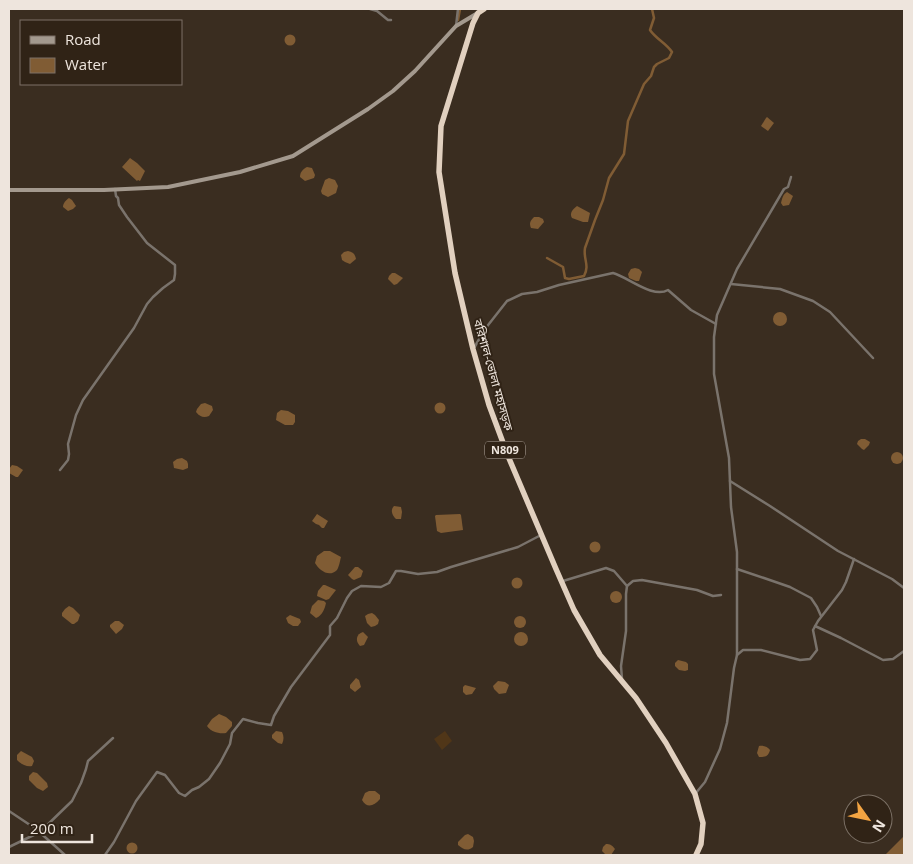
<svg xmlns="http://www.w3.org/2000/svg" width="913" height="864" viewBox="0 0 913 864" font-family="'Open Sans','Noto Sans Bengali',sans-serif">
<rect width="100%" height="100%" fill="#3a2d20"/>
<polygon fill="#503618" points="445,731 452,741 442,750 434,739"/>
<g fill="#805c34">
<circle cx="290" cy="40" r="5.5"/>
<polygon points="767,117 774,123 768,131 761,126 766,118"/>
<polygon points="130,158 137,163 145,171 140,181 138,180 137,181 122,167"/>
<path d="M307,167L312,168L315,175L314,178L305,181L300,177C300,172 303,169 307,167Z"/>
<polygon points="329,178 335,180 338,186 336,193 328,197 322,194 321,191 325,180"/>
<path d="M787,192L793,196L789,205L783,206L781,203C782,199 783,194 787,192Z"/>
<path d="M69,198L72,200L76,206L73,209L68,211L63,207C63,203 66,200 69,198Z"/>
<path d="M577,206L590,213L588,222H583L572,218C569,213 573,209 577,206Z"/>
<path d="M534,217H539L543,219L544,222L538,229L531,228C529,223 530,221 534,217Z"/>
<path d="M348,251C353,252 355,254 356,259L350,264L345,262L342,260L341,255L344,252Z"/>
<polygon points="635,268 639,269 642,272 639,281 636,281 629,278 628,274 631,269"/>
<polygon points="392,273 395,273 403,278 397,284 394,285 388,279 389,276"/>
<circle cx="780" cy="319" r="7"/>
<circle cx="440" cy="408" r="5.5"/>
<path d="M205,403L212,406L213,410L209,416C204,418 200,417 196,412L197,409L201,404Z"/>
<polygon points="281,410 288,411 295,415 295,422 293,425 285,425 276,420 277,413"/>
<polygon points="861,439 865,439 870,442 869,445 864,450 862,449 857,444 858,441"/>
<circle cx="897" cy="458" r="6"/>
<polygon points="182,458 187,461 188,464 188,468 183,470 174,468 173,462 177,459"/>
<polygon points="12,465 17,466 23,470 18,477 16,477 9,473 9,469"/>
<path d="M394,506L401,507L402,512L401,519H396C392,515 390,510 394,506Z"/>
<polygon points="317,514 328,521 324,528 322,528 319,525 316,524 312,521"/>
<polygon points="460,514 461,515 463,530 441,533 437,531 435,516 436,515"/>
<circle cx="595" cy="547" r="5.5"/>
<path d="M324,551H330L341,557C340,561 339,567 337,570C329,578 319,570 315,563L317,556Z"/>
<polygon points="355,567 358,567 363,571 361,577 354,580 352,579 348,575"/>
<circle cx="517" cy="583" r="5.5"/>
<polygon points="323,585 325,585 336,590 329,599 326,600 317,596 318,591"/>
<circle cx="616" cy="597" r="6"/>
<path d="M318,600L324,601L326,603C325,608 322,616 316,618L310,613L312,606Z"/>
<polygon points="69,606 73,608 80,615 78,621 74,624 72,624 62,616 62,613 65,609"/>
<polygon points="372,613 375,615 379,620 378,624 375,626 371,627 367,623 365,616 368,614"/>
<polygon points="290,615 300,619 301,622 298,626 293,626 288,623 286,618"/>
<circle cx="520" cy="622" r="6"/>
<polygon points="115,621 119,621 124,625 122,629 116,634 110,627 110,625"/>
<path d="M363,632L368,637L364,645L360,646C355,641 356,634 363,632Z"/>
<circle cx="521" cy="639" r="7"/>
<polygon points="678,660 686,662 688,664 688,670 685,671 679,670 675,666 675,663"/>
<polygon points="356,678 359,680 361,687 355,692 350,688 350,685"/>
<polygon points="498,681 505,682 509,685 506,693 499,694 494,689 493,686"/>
<polygon points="465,685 476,688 472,694 466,695 463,692 463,687"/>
<path d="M219,714L226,717L232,722V726L226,733C219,734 211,732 207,726L212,719Z"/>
<path d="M276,731L282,732C284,736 284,740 282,744L278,743L272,738V735Z"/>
<path d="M759,746C763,745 768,747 770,750C768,757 765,757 759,757L757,753Z"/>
<path d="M21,751L32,757L34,761L32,766C26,767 21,764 17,760V755Z"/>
<polygon points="33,772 37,773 47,783 48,787 43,791 37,788 29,780 29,776"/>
<path d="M369,791H375L380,795V799C374,806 367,809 362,800L365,793Z"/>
<path d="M468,834L473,837L474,841L473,847C467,852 463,849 458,845V842L465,835Z"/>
<polygon points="904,836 904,855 885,855"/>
<circle cx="132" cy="848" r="5.5"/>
<path d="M606,844C610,844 612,845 615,849L611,855H606L602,851L603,847Z"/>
</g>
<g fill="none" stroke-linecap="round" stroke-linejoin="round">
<g stroke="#805c34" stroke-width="2.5">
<polyline points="458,20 460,9"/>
<path d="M547,258L563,267L565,278L569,279L584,276C590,265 583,259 585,248L595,220L603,200L609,178L624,154L628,121L644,84L651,76L654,67L657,64L669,58L672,52C666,43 656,39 650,30L654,18L652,9"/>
</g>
<g stroke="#7a736c" stroke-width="2.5">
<polyline points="370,9 377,11 388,20 391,20"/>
<polyline points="456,26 458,9"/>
<polyline points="731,284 780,289 813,301 830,312 873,358"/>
<path d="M474,348L485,329L507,301L522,294L537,292L559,285L613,273C628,277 653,299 668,290L691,310L716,324"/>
<polyline points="60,470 68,460 69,454 68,444 76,415 83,400 134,328 147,304 153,297 163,288 174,280 175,274 175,265 147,243 127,217 119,205 118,198 116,196 115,189"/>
<polyline points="730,481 770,506 838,551 892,579 904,588"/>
<polyline points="737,569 764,578 790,587 811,598 817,607 821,616"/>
<polyline points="563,581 606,568 614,571 627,586"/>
<polyline points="815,626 841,638 883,660 893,659 904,651"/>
<polyline points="737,655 737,552 731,507 729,458 714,374 714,337 717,315 737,269 784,189 788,187 791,177"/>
<polyline points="622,679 621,666 626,631 626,594 627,586 633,581 642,580 697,590 713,596 721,595"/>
<polyline points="695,794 705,782 720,749 727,723 734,668 737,655 743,650 761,650 800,660 810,659 817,650 813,630 818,621 842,590 846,582 854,559"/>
<polyline points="9,811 36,829 65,855"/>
<polyline points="9,847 40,832 72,801 81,783 86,769 88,761 113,738"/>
<polyline points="105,855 114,842 136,801 157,772 165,775 179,793 185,796 192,790 199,787 209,779 220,763 230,744 232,733 243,719 258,723 271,725 274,716 291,687 330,635 330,626 337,618 347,598 352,591 361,586 381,587 389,583 396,571 401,571 418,574 437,572 451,567 518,547 541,535"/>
</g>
<polyline stroke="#a3998e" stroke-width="4" points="9,190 104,190 168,187 240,172 293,156 368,109 393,91 415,71 456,26 476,14"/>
<polyline stroke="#e1d0bf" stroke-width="5.5" points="484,9 478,13 473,23 441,126 439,172 455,273 473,349 489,405 508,456 556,569 574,610 600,655 636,698 666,743 695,794 703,823 701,844 696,855"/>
</g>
<g text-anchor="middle" stroke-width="4" stroke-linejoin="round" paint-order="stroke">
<rect fill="#302316" stroke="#b5aba1" stroke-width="1" x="485" y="441.5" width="40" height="17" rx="4"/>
<g font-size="11" font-weight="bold" fill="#eee5dd">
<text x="505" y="454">N809</text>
</g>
<g font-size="12" fill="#eee5dd" stroke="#302316">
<text transform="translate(493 375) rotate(74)" y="4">বরিশাল-ভোলা মহাসড়ক</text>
</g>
</g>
<rect width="913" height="864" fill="none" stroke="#eee5dd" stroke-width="20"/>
<rect x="20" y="20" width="162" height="65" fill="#302316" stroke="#7c7166"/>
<rect x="30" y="36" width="25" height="8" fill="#a3998e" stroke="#7c7166"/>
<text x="65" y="45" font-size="15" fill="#eee5dd">Road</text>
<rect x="30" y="58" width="25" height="15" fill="#805c34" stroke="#7c7166"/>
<text x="65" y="70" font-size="15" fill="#eee5dd">Water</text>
<g transform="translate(868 819) rotate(123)"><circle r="24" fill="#302316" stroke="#7c7166"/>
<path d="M0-4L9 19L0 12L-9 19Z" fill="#f3a442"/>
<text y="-8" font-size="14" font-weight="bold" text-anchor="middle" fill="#eee5dd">N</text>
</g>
<path d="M22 834v8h70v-8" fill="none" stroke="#eee5dd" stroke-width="2.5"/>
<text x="30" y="834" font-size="15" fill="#eee5dd" stroke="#302316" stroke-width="4" paint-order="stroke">200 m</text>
</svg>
